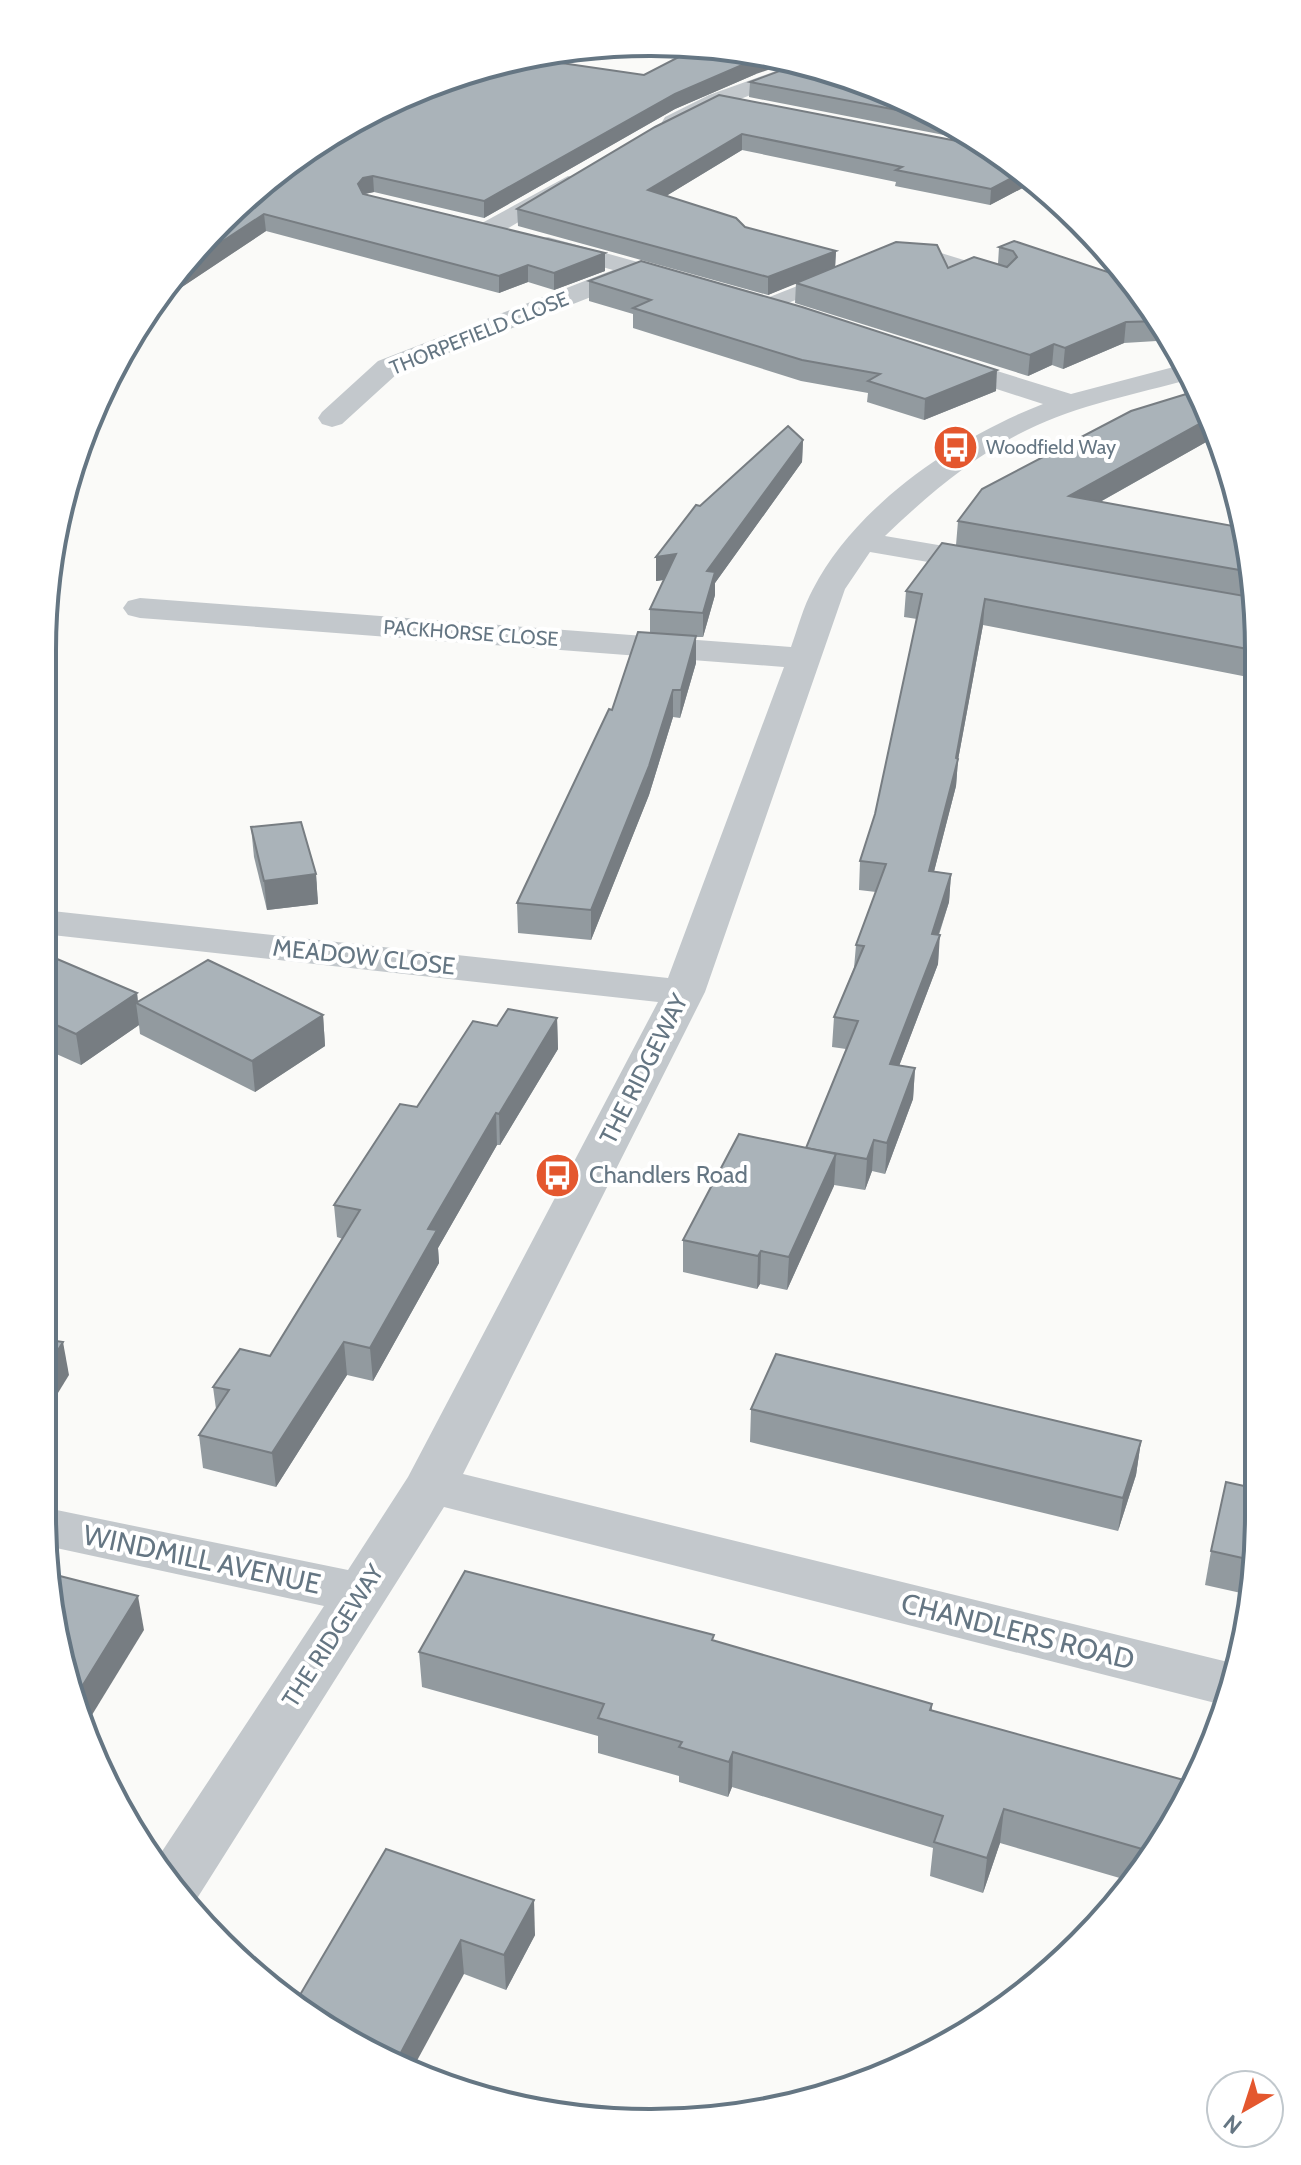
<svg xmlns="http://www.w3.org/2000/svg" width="1301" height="2165" viewBox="0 0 1301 2165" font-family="Cabin,sans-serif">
<rect width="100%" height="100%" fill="#fafaf8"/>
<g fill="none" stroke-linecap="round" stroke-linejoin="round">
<g fill="#c3c8cc" fill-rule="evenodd">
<polygon points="901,249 928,249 1006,273 1008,277 999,283 926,259 895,258 892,254"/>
<polygon points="835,271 844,277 842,281 771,310 764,312 754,306 757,302"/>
</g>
<g fill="#c3c8cc" fill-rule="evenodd">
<polygon points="798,63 815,68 812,71 725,105 681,127 665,127 662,122 665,117 709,95"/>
<polygon points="568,176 576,178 580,183 576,188 500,233 482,233 479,228 482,223"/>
<polygon points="548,237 695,278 699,283 695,288 686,291 639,278 398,373 342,424 332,427 322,424 318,418 322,412 378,361 613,270 539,249 536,244 539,239"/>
<path d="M939,353L1071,394L1185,364L1191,379C1136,394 1078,405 1027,430C973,456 928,495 885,536L1003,556L1008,563L1003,570L992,573L870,552L845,589L705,992L463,1474L1232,1663L1236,1664L1227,1706L444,1507L191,1908L167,1885L155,1862L324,1606L47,1546L42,1507L348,1570L408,1477L658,1002L43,934V910L668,978L784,667L140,618L128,615L123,608L128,601L140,598L791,647C798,628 803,607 813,589C856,505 957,437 1043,404L929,367L925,361L929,355Z"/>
</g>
</g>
<g fill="#929a9f">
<polygon points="522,57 520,58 644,75 756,74 675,109 484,218 374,192 365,194 605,271 554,290 528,282 499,293 266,231 146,311 221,220 313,144 418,88"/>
<polygon points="750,82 884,88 985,143 749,97"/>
<polygon points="655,127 993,148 1032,183 990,205 895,186 896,182 742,150 666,196 745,227 836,251 835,267 948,268 998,264 999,247 1129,279 1173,340 1124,343 1063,369 1052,365 1028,376 795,303 796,283 768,295 518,226 517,209"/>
<polygon points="589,281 996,391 924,420 867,402 868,393 801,381 633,328 633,314 589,301"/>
<polygon points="1196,391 1215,437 1100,502 1244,528 1258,610 1258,679 983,625 958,760 956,786 934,871 951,874 949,902 939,935 938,964 899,1066 915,1068 913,1099 885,1174 872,1171 865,1190 834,1185 787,1290 760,1284 757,1289 683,1272 683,1240 806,1148 846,1049 832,1047 834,1017 854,968 856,945 876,892 859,890 860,861 875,814 917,619 904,617 906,591 956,545 958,521"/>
<polygon points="803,440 802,462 715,583 715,595 703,637 696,637 696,663 680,718 673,717 649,795 591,940 518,933 517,903 650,633 650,609 664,580 656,581 700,506"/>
<polygon points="251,827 316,874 318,904 267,910 254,857"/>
<polygon points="43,953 137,993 138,1002 323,1015 325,1046 255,1092 140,1034 139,1025 81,1065 43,1048"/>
<polygon points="557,1018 558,1049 500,1145 497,1145 438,1248 439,1263 373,1381 347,1375 276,1487 203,1468 199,1435 216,1409 213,1387 270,1356 343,1239 337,1237 334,1205 417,1107 497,1026"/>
<polygon points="751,1409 1141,1441 1136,1475 1118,1531 750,1442"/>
<polygon points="1211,1551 1258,1555 1250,1595 1205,1585"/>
<polygon points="714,1641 932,1704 932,1711 1156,1853 1130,1881 1000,1843 983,1893 930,1876 933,1848 732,1787 728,1797 679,1782 679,1776 598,1753 598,1736 422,1687 419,1652"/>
<polygon points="386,1849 535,1935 506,1990 464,1974"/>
</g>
<g fill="#777d82">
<polygon points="772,54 794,61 756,74 675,109 484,218 484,201 675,94 756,59"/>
<polygon points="742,134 742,150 648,207 648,190"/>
<polygon points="1021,173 1032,183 990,205 991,189"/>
<polygon points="373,176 374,192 364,194 358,184 363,178"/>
<polygon points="264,214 266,231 146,311 179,270"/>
<polygon points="836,251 835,268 768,295 768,277"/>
<polygon points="605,253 605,271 554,290 554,273"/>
<polygon points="528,265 528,282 499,293 499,276"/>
<polygon points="1126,322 1124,343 1063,369 1065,348"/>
<polygon points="1054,344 1052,365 1028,376 1030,355"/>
<polygon points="997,370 996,391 924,420 925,399"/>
<polygon points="1208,419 1215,437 1066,521 1069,496"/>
<polygon points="803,440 802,462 715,583 715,595 703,637 703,613 707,571"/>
<polygon points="676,554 676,578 656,581 656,557"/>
<polygon points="985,599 983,625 958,760 956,786 927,899 929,871 956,758"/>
<polygon points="696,636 696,663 680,718 681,690"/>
<polygon points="673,690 673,717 649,795 591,940 591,910"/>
<polygon points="316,874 318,904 267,910 264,881"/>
<polygon points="951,874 949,902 929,963 932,934"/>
<polygon points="940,935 938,964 888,1095 890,1064"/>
<polygon points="137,993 138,1004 136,1003 139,1025 81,1065 76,1034"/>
<polygon points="323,1015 325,1046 255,1092 252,1061"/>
<polygon points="557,1018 558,1049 500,1145 499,1114"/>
<polygon points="915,1068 913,1099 885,1174 887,1143"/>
<polygon points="496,1113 497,1145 438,1248 439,1263 373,1381 370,1348 428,1229"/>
<polygon points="874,1140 872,1171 865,1190 867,1159"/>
<polygon points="836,1154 834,1186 787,1290 789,1257"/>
<polygon points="761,1251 760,1284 757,1289 758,1256"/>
<polygon points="63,1342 69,1375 42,1419 42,1376"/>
<polygon points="344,1342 347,1375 276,1487 272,1453"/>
<polygon points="1141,1441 1136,1475 1118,1531 1123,1498"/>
<polygon points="138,1596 144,1630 84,1728 74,1710 73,1701"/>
<polygon points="733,1752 732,1787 728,1797 729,1762"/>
<polygon points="1004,1809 1000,1843 983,1893 987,1858"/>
<polygon points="534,1900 535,1935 506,1990 504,1955"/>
<polygon points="461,1940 464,1974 413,2068 397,2060"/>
</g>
<g fill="#aab3b9" stroke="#777d82" stroke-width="2">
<polygon points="698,47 772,54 756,59 675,94 484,201 373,176 363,178 358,184 363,194 605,253 554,273 528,265 499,276 264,214 179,270 221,220 313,144 342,129 358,132 370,125 366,119 362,118 418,88 520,57 644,75"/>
<polygon points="801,63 884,88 939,118 750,82"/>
<polygon points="719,95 993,148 1021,173 991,189 896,170 902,167 742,134 648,190 736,218 745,227 836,251 768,277 517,209 655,127"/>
<polygon points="1014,241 1129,279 1159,321 1126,322 1065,348 1054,344 1030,355 796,283 896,242 937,245 948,268 974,257 1007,267 1017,257 1013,251 999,247"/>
<polygon points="641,261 802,307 997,370 925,399 868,381 880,374 802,360 633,308 651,300 589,281"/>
<polygon points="1196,391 1208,419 1069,496 1244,528 1251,572 958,521 982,489 1131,411"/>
<polygon points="788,426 803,440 707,571 715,572 703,613 650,609 676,554 656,557 696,505 700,506"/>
<polygon points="942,543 1256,598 1258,610 1258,651 985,599 956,758 958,759 929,871 951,874 932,934 940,935 890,1064 915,1068 887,1143 874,1140 867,1159 806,1148 858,1021 834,1017 864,946 856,945 886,864 860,861 875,814 922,594 906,591"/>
<polygon points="638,632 696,636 681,690 673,690 649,766 591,910 517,903 609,709 612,710"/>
<polygon points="301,822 316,874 264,881 251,827"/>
<polygon points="43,953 137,993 76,1034 43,1019"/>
<polygon points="208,960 323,1015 252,1061 136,1003"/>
<polygon points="508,1009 557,1018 499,1114 496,1113 428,1229 437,1230 370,1348 344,1342 272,1453 199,1435 229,1390 213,1387 240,1349 270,1356 360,1210 334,1205 400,1104 417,1107 473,1021 497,1026"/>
<polygon points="739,1134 836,1154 789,1257 761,1251 758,1256 683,1240"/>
<polygon points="42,1339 63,1342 42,1376"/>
<polygon points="776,1354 1141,1441 1123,1498 751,1409"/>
<polygon points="1226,1482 1258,1489 1258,1555 1256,1561 1211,1551"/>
<polygon points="465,1571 714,1635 712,1640 932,1704 930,1710 1191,1782 1156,1853 1004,1809 987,1858 934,1842 943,1816 733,1752 729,1762 679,1747 682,1742 598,1718 604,1704 419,1652"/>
<polygon points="52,1574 138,1596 73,1701"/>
<polygon points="386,1849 534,1900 504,1955 461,1940 397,2060 294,2005"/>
</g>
<defs>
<symbol id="bus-disc" viewBox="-11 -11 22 22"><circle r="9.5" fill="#e4572e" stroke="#fff"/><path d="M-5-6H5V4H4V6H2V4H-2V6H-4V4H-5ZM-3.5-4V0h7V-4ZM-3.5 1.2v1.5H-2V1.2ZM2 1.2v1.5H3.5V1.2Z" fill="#fff"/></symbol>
</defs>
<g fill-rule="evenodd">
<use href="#bus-disc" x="930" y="422" width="51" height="51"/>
<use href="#bus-disc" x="532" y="1150" width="51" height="51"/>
</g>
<g text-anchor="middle" stroke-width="8" stroke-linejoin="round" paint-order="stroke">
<g font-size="20" fill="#657683" stroke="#fff">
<text transform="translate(479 333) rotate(-22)" y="7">THORPEFIELD CLOSE</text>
<text transform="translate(471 633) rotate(4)" y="7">PACKHORSE CLOSE</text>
</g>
<g font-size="20" fill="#657683" stroke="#fff" text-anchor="start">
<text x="986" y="454">Woodfield Way</text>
</g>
<g font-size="24" fill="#657683" stroke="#fff">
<text transform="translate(364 957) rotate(6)" y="8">MEADOW CLOSE</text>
<text transform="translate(644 1069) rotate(-63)" y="8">THE RIDGEWAY</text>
<text transform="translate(333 1636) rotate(-57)" y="8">THE RIDGEWAY</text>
</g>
<g font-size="24" fill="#657683" stroke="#fff" text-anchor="start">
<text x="589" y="1183">Chandlers Road</text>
</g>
<g font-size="28" fill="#657683" stroke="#fff">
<text transform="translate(202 1559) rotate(12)" y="10">WINDMILL AVENUE</text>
<text transform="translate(1018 1631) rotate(14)" y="10">CHANDLERS ROAD</text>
</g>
</g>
<path d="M0 0H1301V2165H0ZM650 56H651A594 594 0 0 1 1245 650V1515A594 594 0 0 1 651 2109H650A594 594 0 0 1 56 1515V650A594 594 0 0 1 650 56Z" fill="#fff" fill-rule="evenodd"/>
<path fill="none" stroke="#657683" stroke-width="4" d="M650 56H651A594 594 0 0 1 1245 650V1515A594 594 0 0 1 651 2109H650A594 594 0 0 1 56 1515V650A594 594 0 0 1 650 56Z"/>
<g transform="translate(1245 2109) rotate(219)"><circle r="38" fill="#ffffff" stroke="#c1c8cd" stroke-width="2"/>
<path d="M0-6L14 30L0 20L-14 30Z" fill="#e4572e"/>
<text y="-12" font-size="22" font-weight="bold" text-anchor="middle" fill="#657683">N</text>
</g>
</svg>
